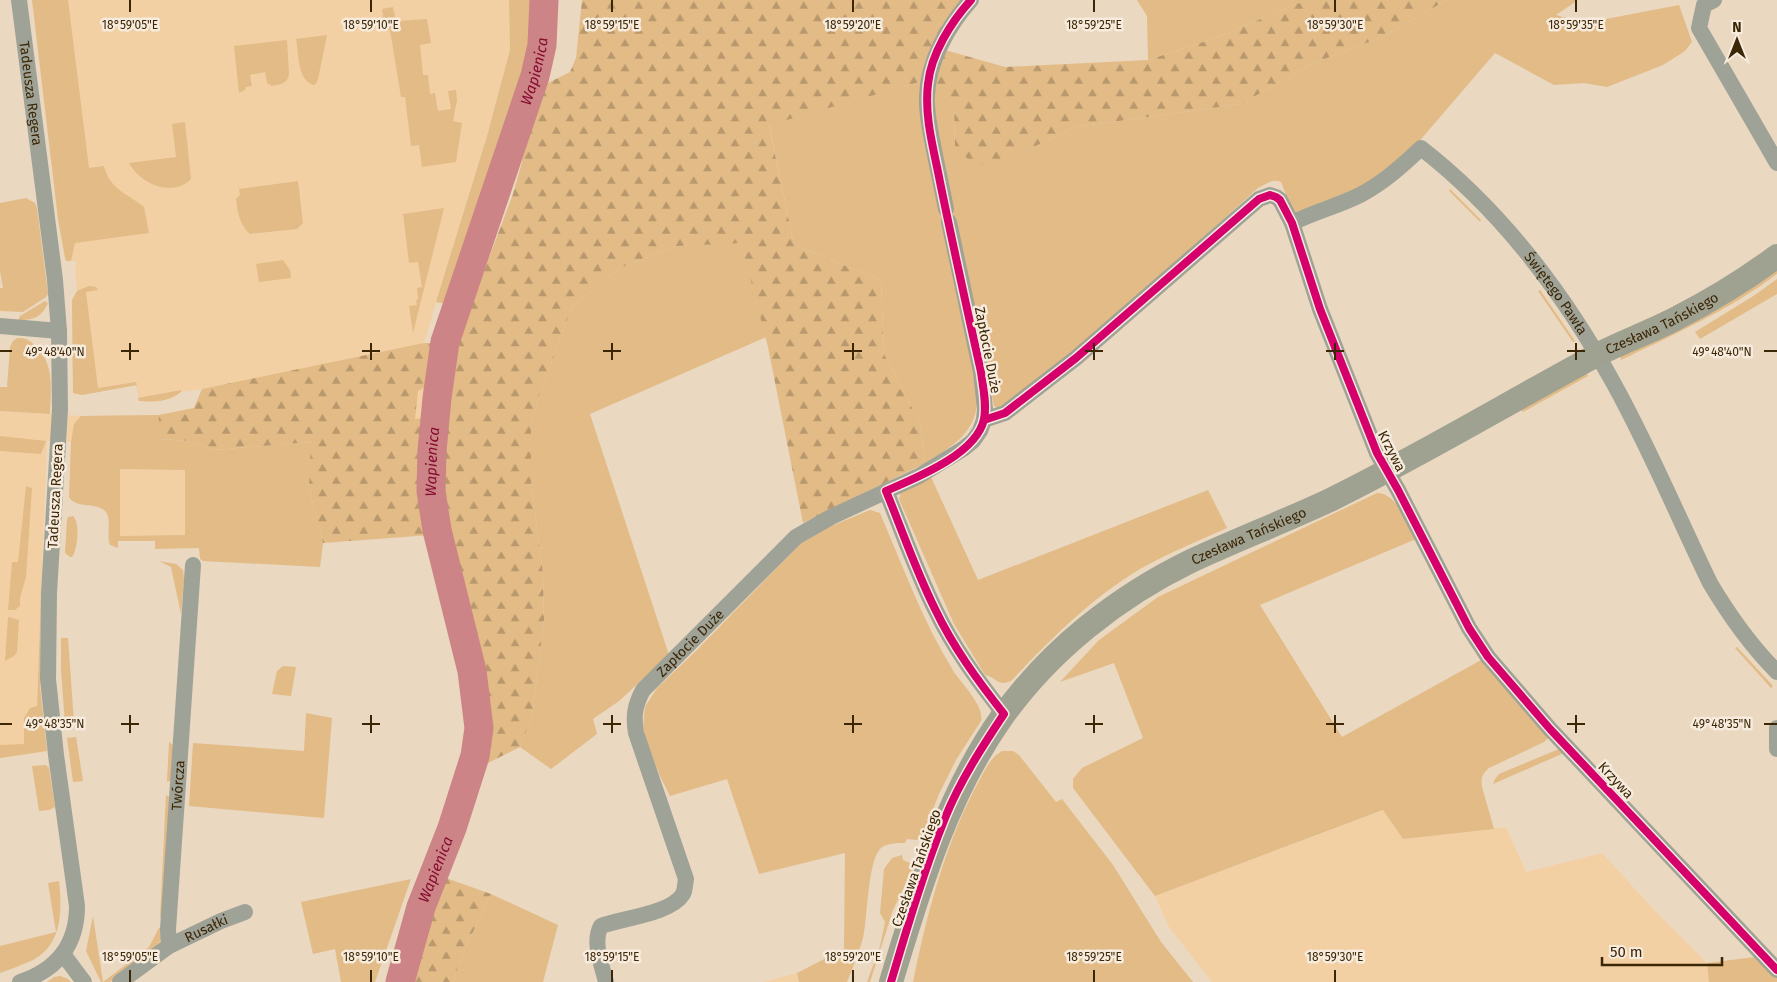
<svg xmlns="http://www.w3.org/2000/svg" width="1777" height="982" viewBox="0 0 1777 982" font-family="'Fira Sans',sans-serif">
<defs>
<pattern id="forest-firs" width="22" height="20" patternUnits="userSpaceOnUse" patternTransform="scale(1.25)"><rect width="22" height="20" fill="#e2bb86"/><path d="M5 1l3.5 6h-7zM16 11l3.5 6h-7z" fill="#b8986c"/></pattern>
</defs>
<rect width="100%" height="100%" fill="#ead8c1"/>
<g fill="#f3d0a4">
<polygon points="46,0 509,0 510,50 487,136 424,343 418,390 466,369 510,406 424,418 384,428 73,435 71,442 47,441 35,753 0,758 0,411 81,416 159,415 194,408 202,389 181,392 173,398 155,402 139,401 136,385 82,395 73,393 72,300 77,291 75,268 77,261 71,261 74,243"/>
<polygon points="120,468 185,469 185,536 120,536"/>
<polygon points="1384,810 1403,839 1506,827 1526,872 1602,853 1656,912 1707,963 1709,982 1212,982 1169,927 1155,896"/>
<polygon points="797,973 799,982 763,982"/>
</g>
<g fill="#e2bb86" fill-rule="evenodd">
<path d="M32,0H68L89,168L104,166C110,190 127,193 144,207L149,233L75,243L71,261H66L65,258L58,219Z"/>
<path d="M509,0H536C542,28 532,57 524,84L447,304L436,302L487,136L510,50Z"/>
<polygon points="1137,0 1306,0 1218,37 1148,60 1147,16"/>
<path d="M1447,0H1578L1556,15L1585,23L1679,5L1692,42L1685,51L1663,65L1607,87L1584,83L1554,85L1495,53L1416,145L1375,181L1296,213C1287,205 1286,192 1281,182C1273,178 1266,184 1258,188L1069,358L1007,405L997,408L994,406L948,196L934,119L933,82L954,102L955,150H1027L1076,127L1241,104L1314,63L1382,37Z"/>
<polygon points="393,7 396,21 427,19 431,43 420,45 423,75 428,75 430,94 435,93 438,111 451,109 448,91 456,90 457,100 453,121 462,123 456,162 422,167 419,145 411,146 405,97 401,97 390,30 385,31 382,9"/>
<path d="M327,35L318,79L316,84L313,85C297,79 299,54 296,39Z"/>
<path d="M287,40L289,74C288,84 280,84 272,86L267,83L265,72L250,75L252,86L246,87L245,90L239,93L234,46Z"/>
<path d="M923,81L922,120L974,371C975,381 977,392 977,402C976,434 948,449 924,464L921,425L884,354L881,280L794,245L769,124Z"/>
<path d="M185,122L191,179C173,198 140,184 129,163L176,157L172,124Z"/>
<path d="M298,181L303,223L297,229L250,234C239,224 238,213 236,199L240,195L239,189Z"/>
<polygon points="1450,189 1481,220 1480,222 1449,191"/>
<polygon points="26,198 35,203 37,208 48,294 46,297 23,312 0,311 0,288 3,288 0,271 0,203"/>
<polygon points="444,208 413,333 409,306 417,305 416,300 418,299 417,288 422,287 418,262 409,263 403,214"/>
<polygon points="741,242 766,337 590,414 669,655 619,701 593,719 597,734 551,769 520,747 532,717 544,620 543,574 531,480 531,426 540,393 572,307 620,268 677,246"/>
<polygon points="283,260 290,270 291,278 259,282 256,264"/>
<path d="M1777,266V274C1729,310 1675,334 1621,360L1620,356Z"/>
<polygon points="1777,279 1777,294 1700,339 1695,332 1755,295"/>
<polygon points="89,286 96,287 98,290 86,292 98,388 136,382 137,385 82,395 73,393 72,300 77,291"/>
<polygon points="1540,290 1575,341 1573,342 1538,291"/>
<path d="M45,301L48,303C41,318 33,320 18,320L20,316Z"/>
<path d="M17,338C25,338 29,339 34,345C55,362 51,389 50,414L0,411V387H7L10,347L13,341Z"/>
<polygon points="1586,371 1588,376 1523,412 1520,408"/>
<path d="M181,390V392C168,402 155,402 139,401L138,398Z"/>
<path d="M159,415V439L190,441L214,450L312,442L309,488L323,543L320,567L203,561L200,559L199,548L155,549V541H118V548L110,545C106,535 112,521 106,512C97,501 77,510 69,497L71,442L74,424L81,416ZM120,469L185,470V535L120,536Z"/>
<polygon points="0,436 46,441 41,454 0,451"/>
<path d="M931,477L978,580L1208,490L1227,528C1198,541 1168,553 1140,569C1090,599 1050,640 1011,681C996,687 997,677 985,675L954,624L899,499L901,492Z"/>
<polygon points="26,486 32,488 26,577 20,598 20,606 15,610 8,610 12,562 18,562"/>
<path d="M1377,493C1397,493 1408,524 1416,539L1260,605L1342,737L1483,659L1548,738L1544,742L1489,768C1482,774 1481,778 1482,787L1494,829L1403,839L1383,810L1155,896L1073,788V779L1082,768L1143,738L1114,663L1060,682L1099,640L1158,597Z"/>
<path d="M870,510L880,513C903,567 923,622 954,672C962,684 985,707 981,721L956,760L939,794L921,839L917,840L907,839L905,843C898,843 889,843 882,847C867,859 868,917 863,938C859,953 853,967 847,982H799L797,973L844,949L845,853L759,874L727,779L670,796L660,776L647,744L643,727L645,707L657,688L696,651L801,543L829,527Z"/>
<path d="M73,516C80,523 78,548 72,557H70L65,553L67,520L68,517Z"/>
<polygon points="159,561 176,564 183,570 184,580 181,614 171,567"/>
<polygon points="41,596 40,686 47,751 0,758 0,745 24,744 24,718 30,708 37,706"/>
<polygon points="8,617 19,620 17,652 14,656 5,661"/>
<polygon points="61,638 68,638 74,723 65,724 61,669"/>
<polygon points="1737,647 1773,686 1771,688 1735,648"/>
<polygon points="283,666 296,667 291,696 272,694 277,671"/>
<polygon points="306,713 332,718 324,818 189,806 193,743 304,751"/>
<polygon points="76,737 83,781 73,782 67,738"/>
<polygon points="169,742 174,746 172,780 167,782"/>
<polygon points="1559,749 1564,753 1493,784 1495,779 1499,774"/>
<path d="M1002,751H1013L1019,755L1056,802L1062,799L1113,865L1161,942L1193,982H913C927,914 945,843 979,781C985,770 990,758 1002,751Z"/>
<polygon points="46,765 49,768 55,807 49,810 39,811 32,766"/>
<polygon points="166,795 171,798 164,917 160,917"/>
<polygon points="902,855 903,860 912,864 913,869 893,910 870,982 867,982 880,946 885,922 880,913 884,869 892,858"/>
<polygon points="411,879 375,982 341,982 335,949 313,954 301,902"/>
<path d="M59,881C62,910 63,944 33,960C22,965 11,969 0,973V946L56,932L48,883Z"/>
<polygon points="491,894 558,925 543,982 453,982 463,953"/>
<polygon points="93,916 103,982 101,982 86,951"/>
<polygon points="159,928 164,929 161,940 153,951 110,982 103,982 149,947"/>
<polygon points="1755,957 1777,977 1777,982 1709,982 1707,963"/>
<polygon points="60,976 68,979 71,982 47,982 54,977"/>
</g>
<g fill="url(#forest-firs)">
<polygon points="582,0 962,0 923,81 769,125 794,245 881,280 884,354 921,425 924,464 803,523 768,347 741,243 677,246 620,268 572,307 540,393 531,426 531,480 543,574 544,620 532,717 520,747 478,768 485,724 478,662 465,597 449,544 440,499 438,474 439,433 446,387 457,343 513,194 522,162 525,130 540,87 570,72 576,58"/>
<polygon points="1306,0 1447,0 1382,37 1314,63 1241,104 1076,127 1027,150 979,166 955,150 954,103 933,82 945,50 1005,67 1148,60 1218,37"/>
<polygon points="424,343 434,343 425,387 418,391 415,419 424,418 419,493 430,535 323,543 309,488 311,442 214,450 190,441 158,439 159,415 194,408 202,389"/>
<polygon points="443,877 491,894 463,953 453,982 408,982 428,915"/>
</g>
<g fill="none" stroke-linecap="round" stroke-linejoin="round">
<path stroke="#cc8486" stroke-width="29" id="s1" d="M400,982L421,907L452,828L475,756L479,728L472,671L437,530L431,491L432,451L437,398L445,342L535,76L542,45L544,0"/>
<g stroke="#9fa296" stroke-width="16">
<path id="s2" d="M19,0L55,280L59,331L60,409L49,593L48,679L56,755L77,906C77,945 57,970 20,982"/>
<polyline points="1714,0 1704,5 1699,28 1777,163"/>
<path d="M946,209C942,188 937,166 933,145C930,129 926,112 927,96C928,61 948,26 971,0"/>
<path id="s3" d="M1292,223C1314,212 1338,206 1360,195C1383,183 1402,166 1421,148C1502,211 1565,295 1614,384C1650,449 1678,517 1710,583C1729,615 1751,646 1777,672"/>
<polyline points="0,326 59,331"/>
<polyline points="984,420 1005,413 1076,358 1259,199 1270,195 1276,197 1280,200 1292,223 1320,309 1377,453 1398,490 1469,628 1488,657 1550,729 1777,970"/>
<path d="M886,491C902,530 916,571 935,609C953,647 978,681 1004,714"/>
<polyline points="1777,728 1777,749"/>
<path id="s4" d="M169,946L168,929L193,565"/>
<polyline points="63,954 84,982"/>
<path id="s5" d="M120,982L169,946L221,921L245,912"/>
<path id="s6" d="M606,982C602,965 592,942 601,926C622,918 671,914 683,894C685,890 685,884 686,879L636,733C633,716 635,705 643,690L796,537L831,517L919,476L963,449L973,441L980,431L984,420L985,409L981,372L949,222"/>
</g>
<path stroke="#9fa191" stroke-width="24" id="s7" d="M891,982C919,890 946,796 1002,717C1050,650 1117,597 1191,561C1236,540 1283,522 1328,501C1418,457 1504,405 1593,357C1619,343 1648,333 1675,319C1710,301 1745,280 1777,256"/>
<defs>
<g id="cycleway">
<polyline points="984,420 1005,413 1076,358 1259,199 1270,195 1276,197 1280,200 1292,223 1320,309 1377,453 1398,490 1469,628 1488,657 1550,729 1777,970"/>
<path d="M891,982C907,928 924,870 945,818C960,781 982,747 1004,714C978,681 953,647 935,609C916,571 902,530 886,491C916,478 977,454 984,419C987,404 983,388 981,372C967,309 953,246 940,182C934,150 924,117 928,84C931,54 951,22 971,0"/>
</g>
</defs>
<use href="#cycleway" stroke="#f6ebdd" stroke-width="11"/>
<use href="#cycleway" stroke="#d6006c" stroke-width="8"/>
</g>
<path fill="none" stroke="#3b2606" stroke-width="2" d="M130,0V12M371,0V12M612,0V12M853,0V12M1094,0V12M1335,0V12M1576,0V12M130,343V360M371,343V360M612,343V360M853,343V360M1094,343V360M1335,343V360M1576,343V360M0,351H12M121,351H139M362,351H380M603,351H621M844,351H862M1085,351H1103M1326,351H1344M1567,351H1585M1764,351H1777M130,715V733M371,715V733M612,715V733M853,715V733M1094,715V733M1335,715V733M1576,715V733M0,724H12M121,724H139M362,724H380M603,724H621M844,724H862M1085,724H1103M1326,724H1344M1567,724H1585M1764,724H1777M130,970V982M371,970V982M612,970V982M853,970V982M1094,970V982M1335,970V982"/>
<g text-anchor="middle" stroke-width="5" stroke-linejoin="round" paint-order="stroke">
<g font-size="14" fill="#3b2606" stroke="#f6ebdd">
<text dy="5" stroke="none"><textPath href="#s2" startOffset="94">Tadeusza Regera</textPath></text>
<text dy="5" stroke="none"><textPath href="#s3" startOffset="350">Świętego Pawła</textPath></text>
<text dy="5" stroke="none"><textPath href="#s7" startOffset="1064">Czesława Tańskiego</textPath></text>
<text transform="translate(988 350) rotate(79)" y="5">Zapłocie Duże</text>
<text transform="translate(1392 451) rotate(63)" y="5">Krzywa</text>
<text transform="translate(55 496) rotate(-87)" y="5">Tadeusza Regera</text>
<text dy="5" stroke="none"><textPath href="#s7" startOffset="599">Czesława Tańskiego</textPath></text>
<text dy="5" stroke="none"><textPath href="#s6" startOffset="428">Zapłocie Duże</textPath></text>
<text transform="translate(1616 780) rotate(47)" y="5">Krzywa</text>
<text dy="5" stroke="none"><textPath href="#s4" startOffset="161">Twórcza</textPath></text>
<text transform="translate(916 868) rotate(-71)" y="5">Czesława Tańskiego</text>
<text dy="5" stroke="none"><textPath href="#s5" startOffset="102">Rusałki</textPath></text>
</g>
<g font-size="15" font-style="italic" fill="#850b2f" stroke="#f6ebdd">
<text dy="5" stroke="none"><textPath href="#s1" startOffset="944">Wapienica</textPath></text>
<text dy="5" stroke="none"><textPath href="#s1" startOffset="538">Wapienica</textPath></text>
<text dy="5" stroke="none"><textPath href="#s1" startOffset="118">Wapienica</textPath></text>
</g>
</g>
<g font-size="12" text-anchor="middle" fill="#3b2606" stroke="#f6ebdd" stroke-width="5" stroke-linejoin="round" paint-order="stroke">
<text x="130" y="29">18°59'05"E</text>
<text x="371" y="29">18°59'10"E</text>
<text x="612" y="29">18°59'15"E</text>
<text x="853" y="29">18°59'20"E</text>
<text x="1094" y="29">18°59'25"E</text>
<text x="1335" y="29">18°59'30"E</text>
<text x="1576" y="29">18°59'35"E</text>
<text x="55" y="356">49°48'40"N</text>
<text x="1722" y="356">49°48'40"N</text>
<text x="55" y="728">49°48'35"N</text>
<text x="1722" y="728">49°48'35"N</text>
<text x="130" y="961">18°59'05"E</text>
<text x="371" y="961">18°59'10"E</text>
<text x="612" y="961">18°59'15"E</text>
<text x="853" y="961">18°59'20"E</text>
<text x="1094" y="961">18°59'25"E</text>
<text x="1335" y="961">18°59'30"E</text>
</g>
<g transform="translate(1737 40)" stroke="#f6ebdd" stroke-width="4" paint-order="stroke">
<path d="M0-4L9 19L0 12L-9 19Z" fill="#3b2606"/>
<text y="-8" font-size="14" font-weight="bold" text-anchor="middle" fill="#3b2606">N</text>
</g>
<path d="M1602 957v8h120v-8" fill="none" stroke="#3b2606" stroke-width="2.5"/>
<text x="1610" y="957" font-size="15" fill="#3b2606" stroke="#f6ebdd" stroke-width="4" paint-order="stroke">50 m</text>
</svg>
